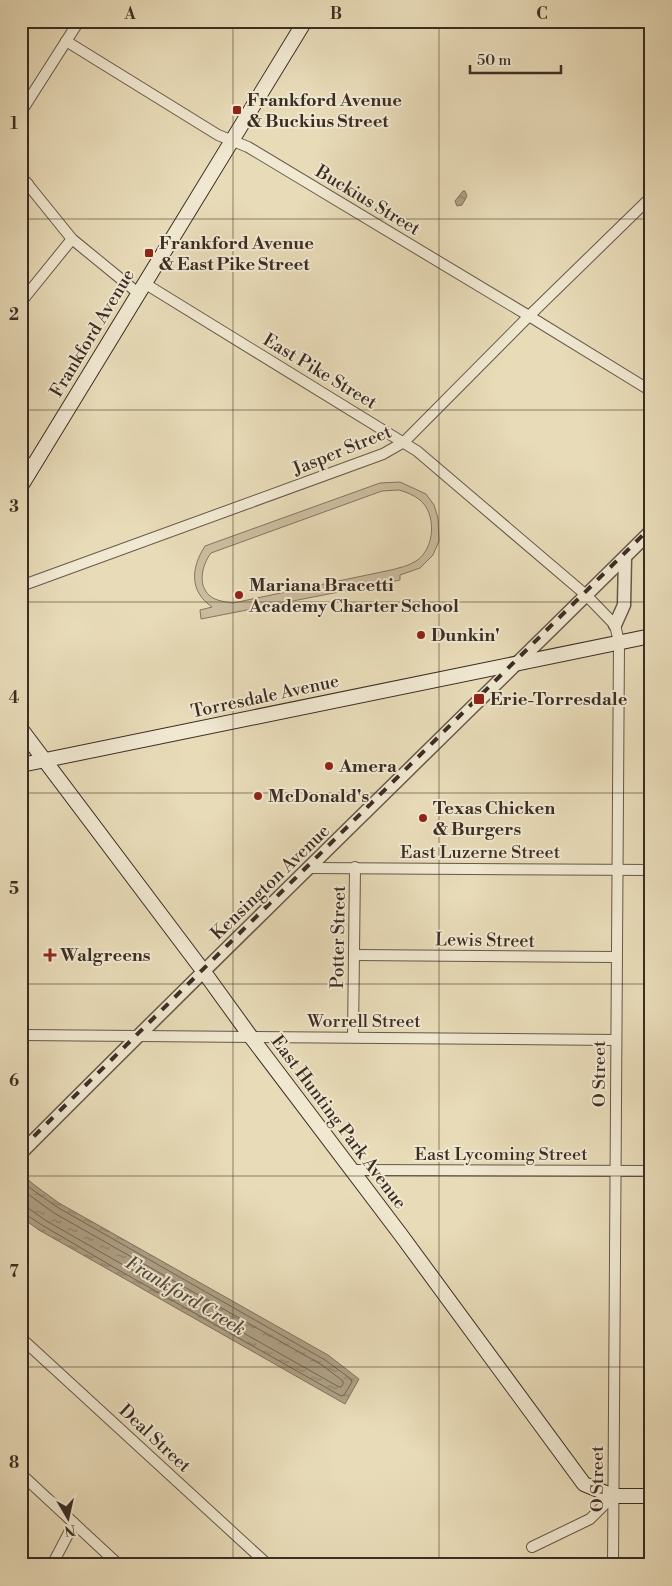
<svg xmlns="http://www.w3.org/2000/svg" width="672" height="1586" viewBox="0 0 672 1586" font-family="'Libre Bodoni',serif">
<defs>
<pattern id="water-ripples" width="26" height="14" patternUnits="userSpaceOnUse" patternTransform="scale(1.25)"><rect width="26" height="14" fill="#aea085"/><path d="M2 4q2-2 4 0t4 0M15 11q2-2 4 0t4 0" fill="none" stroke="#8f836c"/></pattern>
</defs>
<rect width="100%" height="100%" fill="#e8dbb8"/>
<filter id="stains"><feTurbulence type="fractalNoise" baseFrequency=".004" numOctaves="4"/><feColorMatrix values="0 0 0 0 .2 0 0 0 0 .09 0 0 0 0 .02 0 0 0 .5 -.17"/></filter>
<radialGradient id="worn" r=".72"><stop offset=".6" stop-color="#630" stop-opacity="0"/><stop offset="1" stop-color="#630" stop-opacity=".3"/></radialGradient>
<path fill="#cbbd9f" stroke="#847561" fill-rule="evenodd" d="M400,482L426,494L434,505L438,518L439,541L433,555L420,568L400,575V580L201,619L200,610L212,607C189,591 191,568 205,546L380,483ZM399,490C406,492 414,495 420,500C437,514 435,549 416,561C409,566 398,568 391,570L233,603C226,602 216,601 210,596C197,585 202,565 211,553L382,491Z"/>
<g fill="url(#water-ripples)" stroke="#80725e">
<polygon points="463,191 465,191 467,196 462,205 457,206 455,201"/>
<polygon points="21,1173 33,1184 59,1203 328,1355 359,1379 345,1404 39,1230 21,1217"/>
</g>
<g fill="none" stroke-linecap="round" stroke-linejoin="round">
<g stroke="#756654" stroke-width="1">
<polyline points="21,1180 30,1188 57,1207 325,1360 351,1379 352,1382 344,1395 341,1396 115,1268 42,1225 25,1214 21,1213"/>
<polyline points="21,1189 54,1213 322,1365 343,1381 343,1384 341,1387 339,1387 118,1262 45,1220 28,1208 21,1207"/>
</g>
<defs>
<g id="minor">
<polyline points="66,41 218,135 248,147 529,316 651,391"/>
<polyline points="21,112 79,21"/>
<polyline points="21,176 72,239 138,293"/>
<polyline points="21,192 28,184"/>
<polyline points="144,283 417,451 586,595 615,625 619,642 613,1565"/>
<polyline points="21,302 72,239"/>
<polyline points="21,459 33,466"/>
<polyline points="21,586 383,454 404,442 529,316 651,197"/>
<polyline points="309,868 651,870"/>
<polyline points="354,955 616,957"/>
<polyline points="21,1035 616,1040"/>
<polyline points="353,1037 355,867"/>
<polyline points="352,1170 651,1171"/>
<polyline points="21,1338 266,1563"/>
<polyline points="21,1474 119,1565"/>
<polyline points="532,1547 590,1519 613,1496"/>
<polyline points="52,1565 74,1523"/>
</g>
<g id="tertiary">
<polyline points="615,625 624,605 625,557"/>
<path d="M21,1153C229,944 441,739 651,531"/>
</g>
<g id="secondary">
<polyline points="21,486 305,21"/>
<polyline points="21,729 204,972 251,1037 401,1235 584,1484 613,1496 651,1496"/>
<polyline points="21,765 651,636"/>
</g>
</defs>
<use href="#minor" stroke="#675848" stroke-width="12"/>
<use href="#tertiary" stroke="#675848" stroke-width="15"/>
<use href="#secondary" stroke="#3c2d23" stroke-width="16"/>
<use href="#minor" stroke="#f0e8d1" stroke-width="10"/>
<use href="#tertiary" stroke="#f0e8d1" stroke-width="12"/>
<use href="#secondary" stroke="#f0e8d1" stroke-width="14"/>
<polyline stroke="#3c2d23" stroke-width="4" stroke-dasharray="9 9" stroke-linecap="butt" points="21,1149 651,527"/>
</g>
<path fill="none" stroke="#3c2d23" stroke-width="1" stroke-opacity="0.55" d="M233,21V1565M439,21V1565M21,219H651M21,410H651M21,602H651M21,793H651M21,984H651M21,1176H651M21,1367H651"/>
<g fill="#8f2418" stroke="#f0e8d1" stroke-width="2">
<rect x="232" y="105" width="10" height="10" rx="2.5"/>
<rect x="144" y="248" width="10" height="10" rx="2.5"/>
<circle cx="239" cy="595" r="5"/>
<circle cx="421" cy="635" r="5"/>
<rect x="473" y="693" width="12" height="12" rx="2.5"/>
<circle cx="329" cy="766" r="5"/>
<circle cx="258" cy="796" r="5"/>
<circle cx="423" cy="818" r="5"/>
<path d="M47.5 947.5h5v5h5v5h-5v5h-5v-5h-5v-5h5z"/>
</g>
<g text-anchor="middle" stroke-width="4" stroke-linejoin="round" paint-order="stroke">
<g font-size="18" font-weight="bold" fill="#3c2d23" stroke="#f0e8d1" text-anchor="start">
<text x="247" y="106">Frankford Avenue<tspan x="247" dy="21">&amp; Buckius Street</tspan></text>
<text x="159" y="249">Frankford Avenue<tspan x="159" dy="21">&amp; East Pike Street</tspan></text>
<text x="249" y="591">Mariana Bracetti<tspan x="249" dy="21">Academy Charter School</tspan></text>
<text x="431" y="641">Dunkin'</text>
<text x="490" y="705">Erie-Torresdale</text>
<text x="339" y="772">Amera</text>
<text x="268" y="802">McDonald's</text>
<text x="433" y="814">Texas Chicken<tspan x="433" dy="21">&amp; Burgers</tspan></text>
<text x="60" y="961">Walgreens</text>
</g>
<g font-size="18" fill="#3c2d23" stroke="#f0e8d1">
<text transform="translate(368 200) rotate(31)" y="6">Buckius Street</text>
<text transform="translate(92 333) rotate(-59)" y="6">Frankford Avenue</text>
<text transform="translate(320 371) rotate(31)" y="6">East Pike Street</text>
<text transform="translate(342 450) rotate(-22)" y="6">Jasper Street</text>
<text transform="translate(265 696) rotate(-12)" y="6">Torresdale Avenue</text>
<text x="480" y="858">East Luzerne Street</text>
<text transform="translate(270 882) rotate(-44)" y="6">Kensington Avenue</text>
<text transform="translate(338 937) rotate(-89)" y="6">Potter Street</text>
<text transform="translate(485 940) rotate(1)" y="6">Lewis Street</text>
<text x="364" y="1027">Worrell Street</text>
<text transform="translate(599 1074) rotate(-90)" y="6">O Street</text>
<text transform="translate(339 1122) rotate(53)" y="6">East Hunting Park Avenue</text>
<text x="501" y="1160">East Lycoming Street</text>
<text transform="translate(155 1438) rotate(43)" y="6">Deal Street</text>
<text transform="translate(597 1479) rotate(-90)" y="6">O Street</text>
</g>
<g font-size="19" font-style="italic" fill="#584a3c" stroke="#f0e8d1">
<text transform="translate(186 1295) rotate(31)" y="7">Frankford Creek</text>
</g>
</g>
<rect width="672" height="1586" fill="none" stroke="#e8dbb8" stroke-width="55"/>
<g transform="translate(68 1518) rotate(171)" stroke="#f0e8d1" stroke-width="4" paint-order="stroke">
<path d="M0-4L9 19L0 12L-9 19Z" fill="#3c2d23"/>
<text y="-8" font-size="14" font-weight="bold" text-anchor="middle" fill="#3c2d23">N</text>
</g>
<path d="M470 65v8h91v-8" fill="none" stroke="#3c2d23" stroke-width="2.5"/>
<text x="477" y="65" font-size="15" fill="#3c2d23" stroke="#f0e8d1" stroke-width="4" paint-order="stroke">50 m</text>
<rect x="28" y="28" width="616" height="1530" fill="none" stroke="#3c2d23" stroke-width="2"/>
<g font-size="16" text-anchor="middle" font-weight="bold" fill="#3c2d23">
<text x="130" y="19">A</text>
<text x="336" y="19">B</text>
<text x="542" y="19">C</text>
<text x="14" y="129">1</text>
<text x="14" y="320">2</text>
<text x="14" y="512">3</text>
<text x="14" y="703">4</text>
<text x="14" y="894">5</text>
<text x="14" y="1086">6</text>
<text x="14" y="1277">7</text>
<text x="14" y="1468">8</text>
</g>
<rect width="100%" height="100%" filter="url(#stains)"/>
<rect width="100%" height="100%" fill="url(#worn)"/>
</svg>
